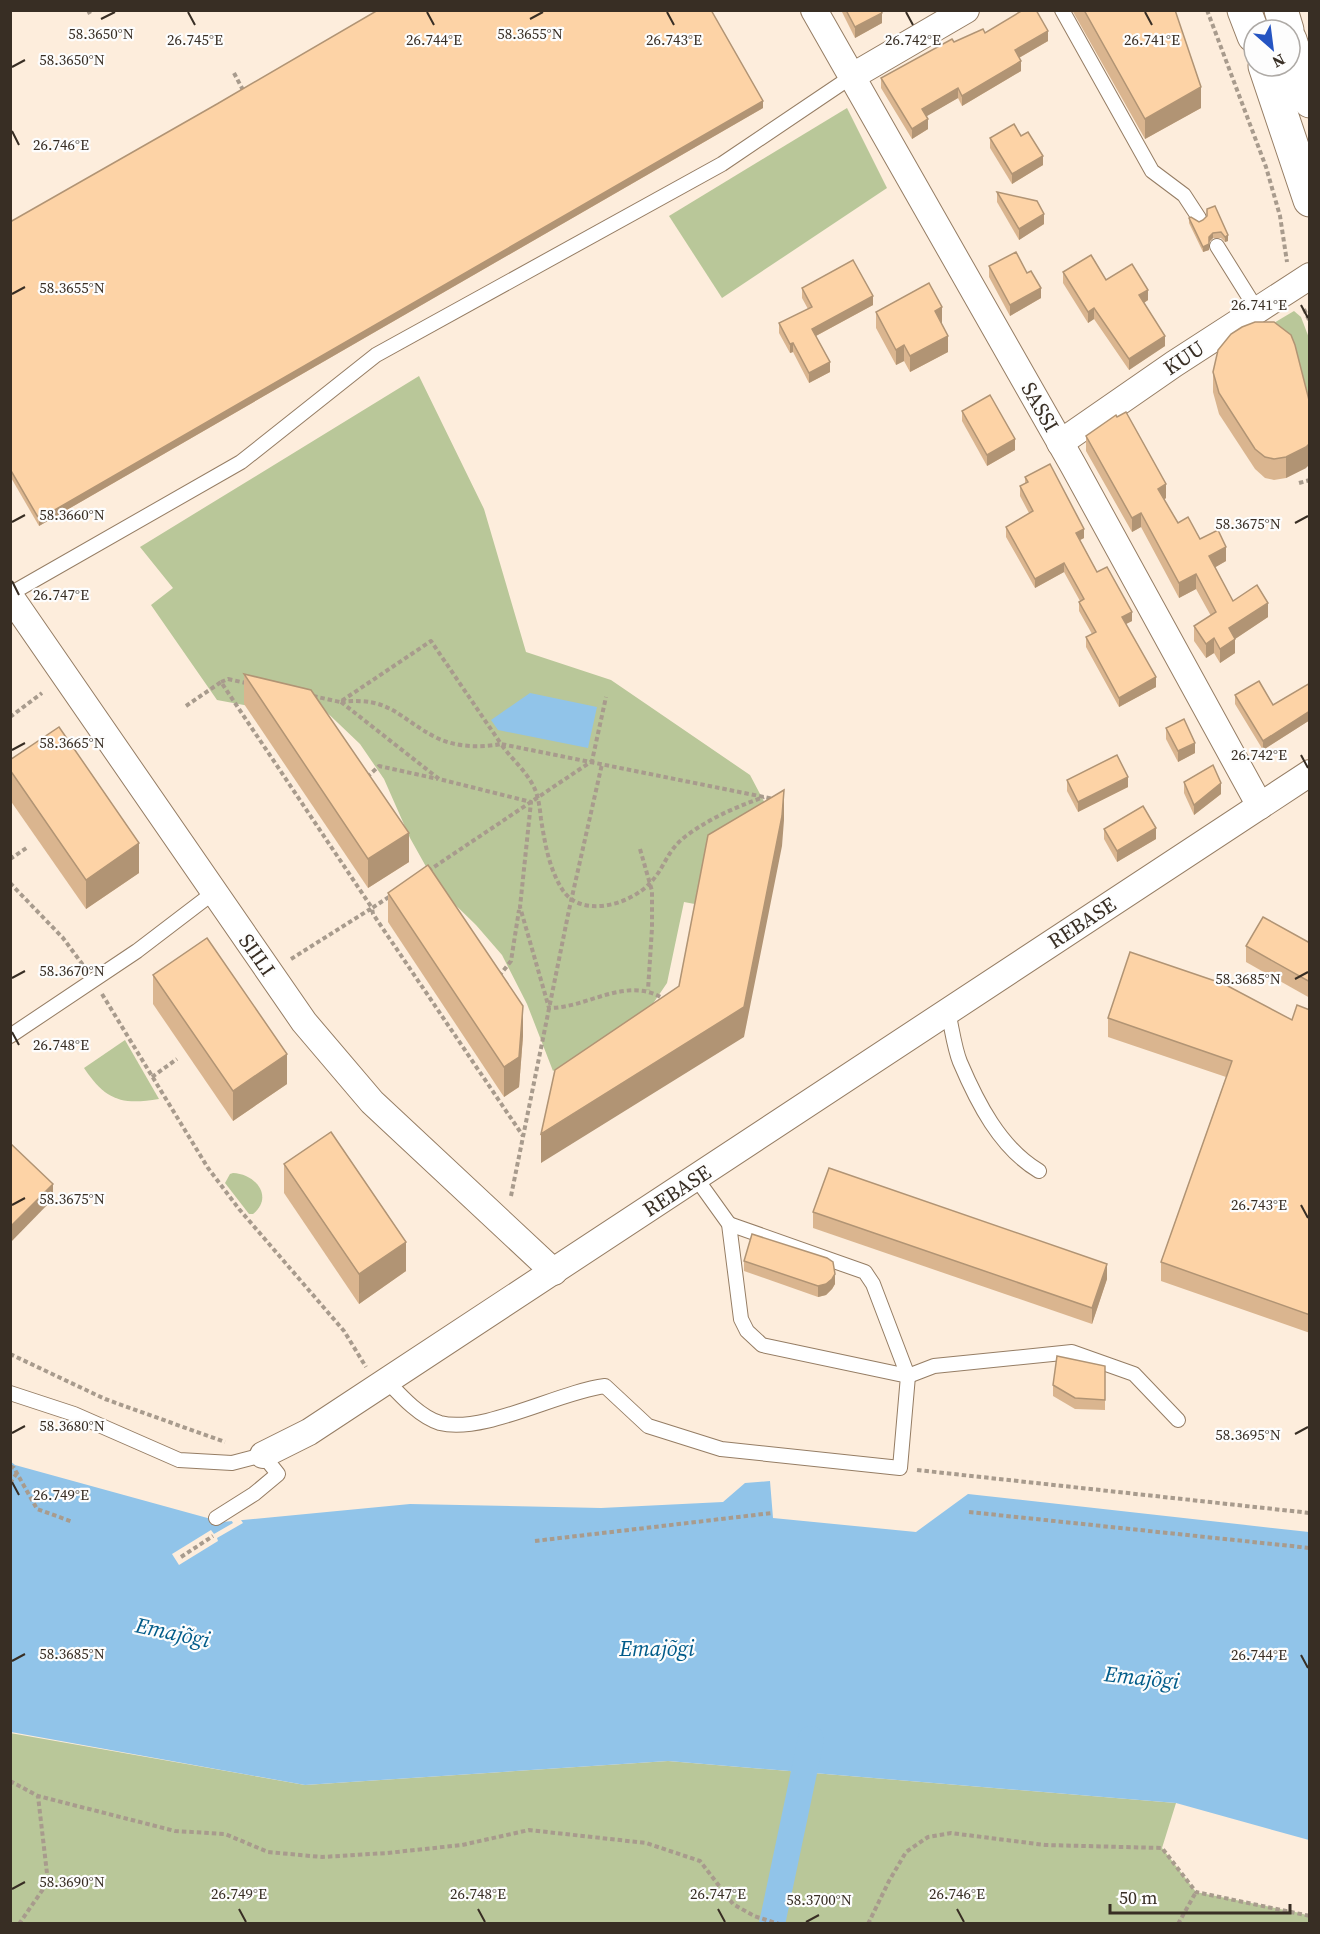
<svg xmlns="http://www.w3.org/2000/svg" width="1320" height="1934" viewBox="0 0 1320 1934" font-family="'Source Serif 4',serif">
<rect width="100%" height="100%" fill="#fdeddc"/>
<g fill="#b9c799">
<polygon points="847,108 887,188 722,298 669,216"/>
<polygon points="1294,311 1301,317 1309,338 1309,428 1257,333"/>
<polygon points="419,376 484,509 526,652 611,680 750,775 768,809 700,905 684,902 667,983 650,1008 553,1071 527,1004 502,955 476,925 438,888 410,838 384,779 360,744 317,703 260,708 217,700 151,605 173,588 140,547"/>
<path d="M125,1040L159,1099C122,1105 106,1101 84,1068Z"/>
<path d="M233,1173C256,1174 274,1197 253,1214H249L225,1183L230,1174Z"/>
<polygon points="10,1733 305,1785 668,1761 1176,1803 1162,1848 1196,1892 1300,1913 1309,1916 1309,1923 11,1923"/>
</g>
<g fill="#91c4e9">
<polygon points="530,693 597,707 588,748 498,730 491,720"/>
<polygon points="10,1461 15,1465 222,1522 410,1504 601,1508 723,1502 745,1483 770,1481 773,1518 916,1532 968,1494 1309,1532 1309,1840 1176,1803 668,1761 305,1785 11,1732"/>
</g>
<polygon fill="#fdeddc" points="239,1517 243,1523 217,1538 218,1541 179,1565 172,1554 211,1530 214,1534 233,1523 230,1518"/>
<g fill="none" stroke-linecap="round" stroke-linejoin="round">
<polyline stroke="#91c4e9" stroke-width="26" points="772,1924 811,1739"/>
<defs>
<g id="lane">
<polyline points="1062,10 1152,171 1184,195 1199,218"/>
<polyline points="1217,246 1257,310"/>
<polyline points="10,594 241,462 376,355 722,164 851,77"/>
<path d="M948,1012C952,1028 954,1047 960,1062C977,1102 1000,1148 1039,1171"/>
<polyline points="10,1036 137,951 213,893"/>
<polyline points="729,1224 865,1272 873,1284 908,1376 934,1366 1072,1352 1134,1374 1178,1420"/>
<path d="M387,1381C401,1396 420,1417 440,1423C484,1434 558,1392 605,1386L648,1426L721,1449L900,1468L908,1376L762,1345L747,1331L741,1319L729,1224L696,1178"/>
<polyline points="10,1393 74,1414 179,1460 232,1463 263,1455 278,1474 254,1494 216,1518"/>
</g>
<g id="street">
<polyline points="814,10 1073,465 1260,806"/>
<polyline points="851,77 966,10"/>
<polyline points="1060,443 1174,364 1310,276"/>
<polyline points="10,596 304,1022 372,1102 554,1272"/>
<polyline points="263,1455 309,1432 1310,773"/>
</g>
<g id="secondary">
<polyline points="1244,10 1254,36"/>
<polyline points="1281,10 1287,30"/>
<polyline points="1290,40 1310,101"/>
<polyline points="1265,66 1310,200"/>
</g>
</defs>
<use href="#lane" stroke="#957d64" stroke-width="16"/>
<use href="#street" stroke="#957d64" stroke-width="28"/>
<use href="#secondary" stroke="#957d64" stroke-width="35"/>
<g stroke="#a89b8d" stroke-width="4" stroke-dasharray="4.5 3" stroke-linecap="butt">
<polyline points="88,10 90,14"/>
<polyline points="1207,10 1266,167 1280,216 1287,262"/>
<polyline points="234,73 244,92"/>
<polyline points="1304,309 1310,322"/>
<polyline points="1299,483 1310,480"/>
<polyline points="221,682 228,679 246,683"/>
<polyline points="313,696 340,702 431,641 501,744 774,799"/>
<path d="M341,702C391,696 399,719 437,738C456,747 480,748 501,744C512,760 529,773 536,792C539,801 540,810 541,819C545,844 549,868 562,889C580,919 630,905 650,883C665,868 666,851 686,836C710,818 736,807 764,797"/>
<path d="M341,702L439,779L531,802L520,907L549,1008C588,1008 627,975 664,999"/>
<polyline points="186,706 221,682 372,908 392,895"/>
<polyline points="10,717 42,693"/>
<polyline points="367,777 379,766 438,779"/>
<polyline points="640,849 652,891 652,928 648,990"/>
<polyline points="10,859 28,847"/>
<polyline points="428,871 592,761 606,697"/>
<polyline points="10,883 63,938 83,965"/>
<polyline points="291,959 372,908 373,914 523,1136"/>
<polyline points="499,976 511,961 519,910"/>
<polyline points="102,994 208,1168 239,1209 344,1331 366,1367"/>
<polyline points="152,1077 177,1059"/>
<polyline points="511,1196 569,910 602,764"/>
<polyline points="10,1354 105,1399 225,1442"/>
<polyline points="10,1466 14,1468 37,1509 73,1522"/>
<polyline points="917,1470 1310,1513"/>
<polyline points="10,1483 17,1473"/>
<polyline points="969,1512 1310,1548"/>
<polyline points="535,1541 772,1513"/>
<polyline points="181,1557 213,1536"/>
<polyline points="10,1781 38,1796 175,1831 225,1834 268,1852 322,1857 387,1853 462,1845 529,1830 646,1843 700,1861 733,1904 754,1916 779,1924"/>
<polyline points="19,1924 48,1882 38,1796"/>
<polyline points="868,1924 889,1881 906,1852 928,1837 951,1833 1045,1845 1162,1848 1196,1892 1310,1916"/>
<polyline points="1178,1924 1196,1892"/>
</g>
<use href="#lane" stroke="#fff" stroke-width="14"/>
<use href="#street" stroke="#fff" stroke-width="26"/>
<use href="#secondary" stroke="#fff" stroke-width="33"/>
</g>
<g fill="#dab58f">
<polygon points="841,10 881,10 882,23 855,38"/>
<polygon points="1072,10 1175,10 1201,108 1145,139"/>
<polygon points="985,33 1048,41 1019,58 1021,71 962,106 958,98 926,116 928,129 912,139 881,88 881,78 954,42"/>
<polygon points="763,108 39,526 10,476 10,222"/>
<polygon points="1021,136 1043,165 1012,184 990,148 990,138"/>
<polygon points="997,192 1044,224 1019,240 997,202"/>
<polygon points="1207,216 1228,241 1225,242 1221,238 1213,238 1209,242 1209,250 1203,252 1189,223 1189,218 1199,222 1203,220"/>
<polygon points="989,266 1027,273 1041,298 1010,316 989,277"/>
<polygon points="1063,272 1106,280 1148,300 1144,303 1165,346 1129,370 1094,319 1088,323 1063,283"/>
<polygon points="802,288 873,305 816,336 830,372 809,383 793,352 790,353 779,333 779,323 808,309 802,298"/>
<polygon points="876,312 942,323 941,323 948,352 910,372 904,361 896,365 876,328"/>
<polygon points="1213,372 1306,468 1286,478 1274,480 1265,478 1255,469 1219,414 1213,392"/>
<polygon points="962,411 1015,450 987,466 962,421"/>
<polygon points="1086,436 1166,498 1164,500 1178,523 1200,539 1226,561 1215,567 1233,601 1268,617 1235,639 1235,653 1220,663 1214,653 1206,658 1194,641 1194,626 1211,616 1196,589 1179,598 1141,527 1132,532 1086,451"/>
<polygon points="1025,477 1084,538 1080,540 1097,572 1132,621 1126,624 1156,687 1119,707 1086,647 1086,637 1092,634 1079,611 1079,602 1080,601 1064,572 1035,588 1006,537 1006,527 1029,513 1020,496 1020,486 1025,484"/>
<polygon points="244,674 409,862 368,888 244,704"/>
<polygon points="1310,683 1310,720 1263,750 1235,704 1235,695 1273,705"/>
<polygon points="1166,728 1195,753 1178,762 1166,739"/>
<polygon points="10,760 139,873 86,909 10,800"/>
<polygon points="1067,780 1128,787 1078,812 1067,791"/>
<polygon points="1184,782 1221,794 1194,815 1184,793"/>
<polygon points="1104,829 1156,839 1117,862 1104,839"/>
<polygon points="388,893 523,1036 519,1087 504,1097 388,922"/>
<polygon points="1310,943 1310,998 1246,962 1246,946"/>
<polygon points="153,975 287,1084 233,1121 153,1004"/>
<polygon points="1310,1010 1310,1333 1161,1281 1161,1262 1226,1077 1108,1037 1108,1018 1292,1020"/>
<polygon points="284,1164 406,1271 359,1304 284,1193"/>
<polygon points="813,1212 1107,1279 1092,1324 813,1228"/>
<polygon points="744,1261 835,1284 832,1289 826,1295 818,1297 744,1271"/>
<polygon points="1105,1366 1105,1410 1075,1409 1053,1396 1053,1385"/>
</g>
<g fill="#b19474">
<polygon points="882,13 882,23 855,38 855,27"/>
<polygon points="1048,31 1048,41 1015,60 1015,50"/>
<polygon points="1021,61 1021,71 962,106 962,96"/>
<polygon points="1201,87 1201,108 1145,139 1145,119"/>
<polygon points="958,88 958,98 922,119 922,109"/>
<polygon points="763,101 763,108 39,526 39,519"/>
<polygon points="928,119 928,129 912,139 912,129"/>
<polygon points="1043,156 1043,165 1012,184 1012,174"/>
<polygon points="1044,214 1044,224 1019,240 1019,229"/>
<polygon points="1213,233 1213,238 1209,242 1209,237"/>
<polygon points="1228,235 1228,241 1225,242 1225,237"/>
<polygon points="1209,244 1209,250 1203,252 1203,247"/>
<polygon points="1041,288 1041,298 1010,316 1010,305"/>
<polygon points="1148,290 1148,300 1139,306 1139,295"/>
<polygon points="873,296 873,305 812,338 812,329"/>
<polygon points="942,307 942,323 935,327 935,311"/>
<polygon points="1094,308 1094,319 1088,323 1088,312"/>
<polygon points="948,336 948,352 910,372 910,356"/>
<polygon points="1165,336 1165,346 1129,370 1129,359"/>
<polygon points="793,343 793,352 790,353 790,344"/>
<polygon points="904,345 904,361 896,365 896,350"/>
<polygon points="830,362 830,372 809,383 809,373"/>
<polygon points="1015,439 1015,450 987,466 987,455"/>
<polygon points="1310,443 1310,464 1306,468 1286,478 1286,457"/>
<polygon points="1166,484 1166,498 1158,503 1158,489"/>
<polygon points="1141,513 1141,527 1132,532 1132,518"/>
<polygon points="1084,529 1084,538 1076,542 1076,533"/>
<polygon points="1226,547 1226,561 1209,571 1209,556"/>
<polygon points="1064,563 1064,572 1035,588 1035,579"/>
<polygon points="1196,574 1196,589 1179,598 1179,583"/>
<polygon points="1268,603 1268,617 1235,639 1235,653 1220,663 1220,649 1229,628"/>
<polygon points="1132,612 1132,621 1122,626 1122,617"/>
<polygon points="1214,638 1214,653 1206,658 1206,644"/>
<polygon points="1156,677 1156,687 1119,707 1119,698"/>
<polygon points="1310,711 1310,720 1263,750 1263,741"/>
<polygon points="1195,743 1195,753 1178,762 1178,751"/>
<polygon points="1128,777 1128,787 1078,812 1078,802"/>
<polygon points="1221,783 1221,794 1194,815 1194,805"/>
<polygon points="784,790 784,820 782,846 744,1037 541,1163 541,1134 744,1007"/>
<polygon points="1156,828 1156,839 1117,862 1117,851"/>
<polygon points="409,833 409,862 368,888 368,859"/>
<polygon points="139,843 139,873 86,909 86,880"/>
<polygon points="523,1006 523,1036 519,1087 504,1097 504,1067"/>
<polygon points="287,1054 287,1084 233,1121 233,1091"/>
<polygon points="53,1184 53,1199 10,1243 10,1227"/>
<polygon points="406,1242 406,1271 359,1304 359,1274"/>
<polygon points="1107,1264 1107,1279 1092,1324 1092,1308"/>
<polygon points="835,1274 835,1284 832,1289 826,1295 818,1297 818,1286"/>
</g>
<g fill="#fdd3a6" stroke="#b19474" stroke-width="1.5">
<polygon points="378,10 711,10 763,101 39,519 10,469 10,222 217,104"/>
<polygon points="846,10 881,10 882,13 855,27"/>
<polygon points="1023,10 1036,10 1048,31 1015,50 1021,61 962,96 958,88 922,109 928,119 912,129 881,78 952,39 954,42 983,29 985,33"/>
<polygon points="1084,10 1175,10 1201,87 1145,119"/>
<polygon points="1014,124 1021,136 1028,132 1043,156 1012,174 990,138"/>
<polygon points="997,192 1037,201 1044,214 1019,229"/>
<polygon points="1215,206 1228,235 1225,237 1221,232 1213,233 1209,237 1209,244 1203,247 1189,218 1191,217 1199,222 1203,220 1207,216 1207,209"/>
<polygon points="1016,252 1027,273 1031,271 1041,288 1010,305 989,266"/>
<polygon points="1091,255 1106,280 1132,264 1148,290 1139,295 1165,336 1129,359 1094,308 1088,312 1063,272"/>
<polygon points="853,260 873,296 812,329 830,362 809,373 793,343 790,344 779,323 812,307 802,288"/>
<polygon points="929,283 942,307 935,311 948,336 910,356 904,345 896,350 876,312"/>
<polygon points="1255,322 1274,322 1291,335 1295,345 1310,404 1310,443 1306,447 1286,457 1274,459 1265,457 1255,449 1219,393 1213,372 1218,350 1231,334 1242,327"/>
<polygon points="990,395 1015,439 987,455 962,411"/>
<polygon points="1126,412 1166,484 1158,489 1178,523 1188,517 1200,539 1218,530 1226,547 1209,556 1233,601 1257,585 1268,603 1229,628 1235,639 1220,649 1214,638 1206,644 1194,626 1216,612 1196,574 1179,583 1141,513 1132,518 1086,436 1116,415 1117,417"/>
<polygon points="1050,464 1084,529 1076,533 1097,572 1107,567 1132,612 1122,617 1156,677 1119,698 1086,637 1096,632 1079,602 1084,599 1064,563 1035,579 1006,527 1033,511 1020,486 1028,482 1025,477"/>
<polygon points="244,674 311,690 409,833 368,859"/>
<polygon points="1259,681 1273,705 1310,683 1310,711 1263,741 1235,695"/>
<polygon points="1184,719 1195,743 1178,751 1166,728"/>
<polygon points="59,727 139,843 86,880 10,770 10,760"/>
<polygon points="1117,755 1128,777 1078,802 1067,780"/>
<polygon points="1213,765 1221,783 1194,805 1184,782"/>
<polygon points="784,790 782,816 744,1007 541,1134 555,1070 679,986 708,835"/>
<polygon points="1143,806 1156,828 1117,851 1104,829"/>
<polygon points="428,865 523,1006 519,1057 504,1067 388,893"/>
<polygon points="1263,917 1310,943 1310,982 1246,946"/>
<polygon points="207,938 287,1054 233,1091 153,975"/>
<polygon points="1130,952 1224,984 1292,1020 1297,1005 1310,1010 1310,1315 1161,1262 1232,1061 1108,1018"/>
<polygon points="331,1132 406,1242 359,1274 284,1164"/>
<polygon points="10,1143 53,1184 10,1227"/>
<polygon points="829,1168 1107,1264 1092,1308 813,1212"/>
<polygon points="752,1234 827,1258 833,1262 835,1274 832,1279 826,1284 818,1286 744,1261"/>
<polygon points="1057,1356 1105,1366 1105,1400 1075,1398 1053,1385"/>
</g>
<path fill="none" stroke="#382e24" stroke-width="2" d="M188,12L195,25M427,12L434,25M667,12L674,25M906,12L913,25M1145,12L1152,25M101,19L115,12M530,19L543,12M12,67L25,60M12,131L19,145M12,294L25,287M1301,305L1308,318M12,522L25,515M1295,523L1308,516M12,581L19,595M12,750L25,743M1301,755L1308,768M12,978L25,971M1295,979L1308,972M12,1032L19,1045M12,1205L25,1198M1301,1205L1308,1218M12,1433L25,1426M1295,1434L1308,1427M12,1482L19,1495M1301,1655L1308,1668M12,1661L25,1654M12,1889L25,1882M239,1909L246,1922M478,1909L485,1922M718,1909L725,1922M957,1909L964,1922M806,1922L819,1915"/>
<g text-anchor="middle" stroke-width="4.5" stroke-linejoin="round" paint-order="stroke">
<g font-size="21" fill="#382e24" stroke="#fdfdfd">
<text transform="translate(1184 358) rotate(-34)" y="7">KUU</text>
<text transform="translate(1040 407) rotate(60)" y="7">SASSI</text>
<text transform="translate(1082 923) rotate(-33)" y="7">REBASE</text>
<text transform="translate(257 955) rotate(55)" y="7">SIILI</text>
<text transform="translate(677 1191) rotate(-33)" y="7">REBASE</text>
</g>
<g font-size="22" font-style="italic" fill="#005b89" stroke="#fdfdfd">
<text transform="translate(173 1632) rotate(12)" y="8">Emajõgi</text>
<text x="657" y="1656">Emajõgi</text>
<text transform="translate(1142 1677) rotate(6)" y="8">Emajõgi</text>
</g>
</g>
<g font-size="15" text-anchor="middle" fill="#382e24" stroke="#fdfdfd" stroke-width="4.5" stroke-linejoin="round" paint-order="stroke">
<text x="101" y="39">58.3650°N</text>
<text x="530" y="39">58.3655°N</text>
<text x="195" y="45">26.745°E</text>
<text x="434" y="45">26.744°E</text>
<text x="674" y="45">26.743°E</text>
<text x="913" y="45">26.742°E</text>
<text x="1152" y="45">26.741°E</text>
<text x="72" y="65">58.3650°N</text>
<text x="61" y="150">26.746°E</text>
<text x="72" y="293">58.3655°N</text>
<text x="1259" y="310">26.741°E</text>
<text x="72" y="520">58.3660°N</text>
<text x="1248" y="529">58.3675°N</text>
<text x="61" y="600">26.747°E</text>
<text x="72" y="748">58.3665°N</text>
<text x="1259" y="760">26.742°E</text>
<text x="72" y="976">58.3670°N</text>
<text x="1248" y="984">58.3685°N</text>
<text x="61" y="1050">26.748°E</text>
<text x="72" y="1204">58.3675°N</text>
<text x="1259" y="1210">26.743°E</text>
<text x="72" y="1431">58.3680°N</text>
<text x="1248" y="1440">58.3695°N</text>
<text x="61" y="1500">26.749°E</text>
<text x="72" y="1659">58.3685°N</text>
<text x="1259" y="1660">26.744°E</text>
<text x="72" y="1887">58.3690°N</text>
<text x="239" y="1899">26.749°E</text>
<text x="478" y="1899">26.748°E</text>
<text x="718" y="1899">26.747°E</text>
<text x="957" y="1899">26.746°E</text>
<text x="819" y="1905">58.3700°N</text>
</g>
<rect width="1320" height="1934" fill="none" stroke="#382e24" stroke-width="24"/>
<g transform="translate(1272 48) rotate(152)"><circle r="28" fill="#fdfdfd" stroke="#aeaaa6" stroke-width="1.5"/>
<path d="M0-4.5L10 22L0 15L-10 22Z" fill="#2554c2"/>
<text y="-9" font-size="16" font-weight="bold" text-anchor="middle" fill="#382e24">N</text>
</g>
<path d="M1110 1904v9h180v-9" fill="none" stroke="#382e24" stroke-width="3"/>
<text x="1119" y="1904" font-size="18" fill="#382e24" stroke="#fdfdfd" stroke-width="4.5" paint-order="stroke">50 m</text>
</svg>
